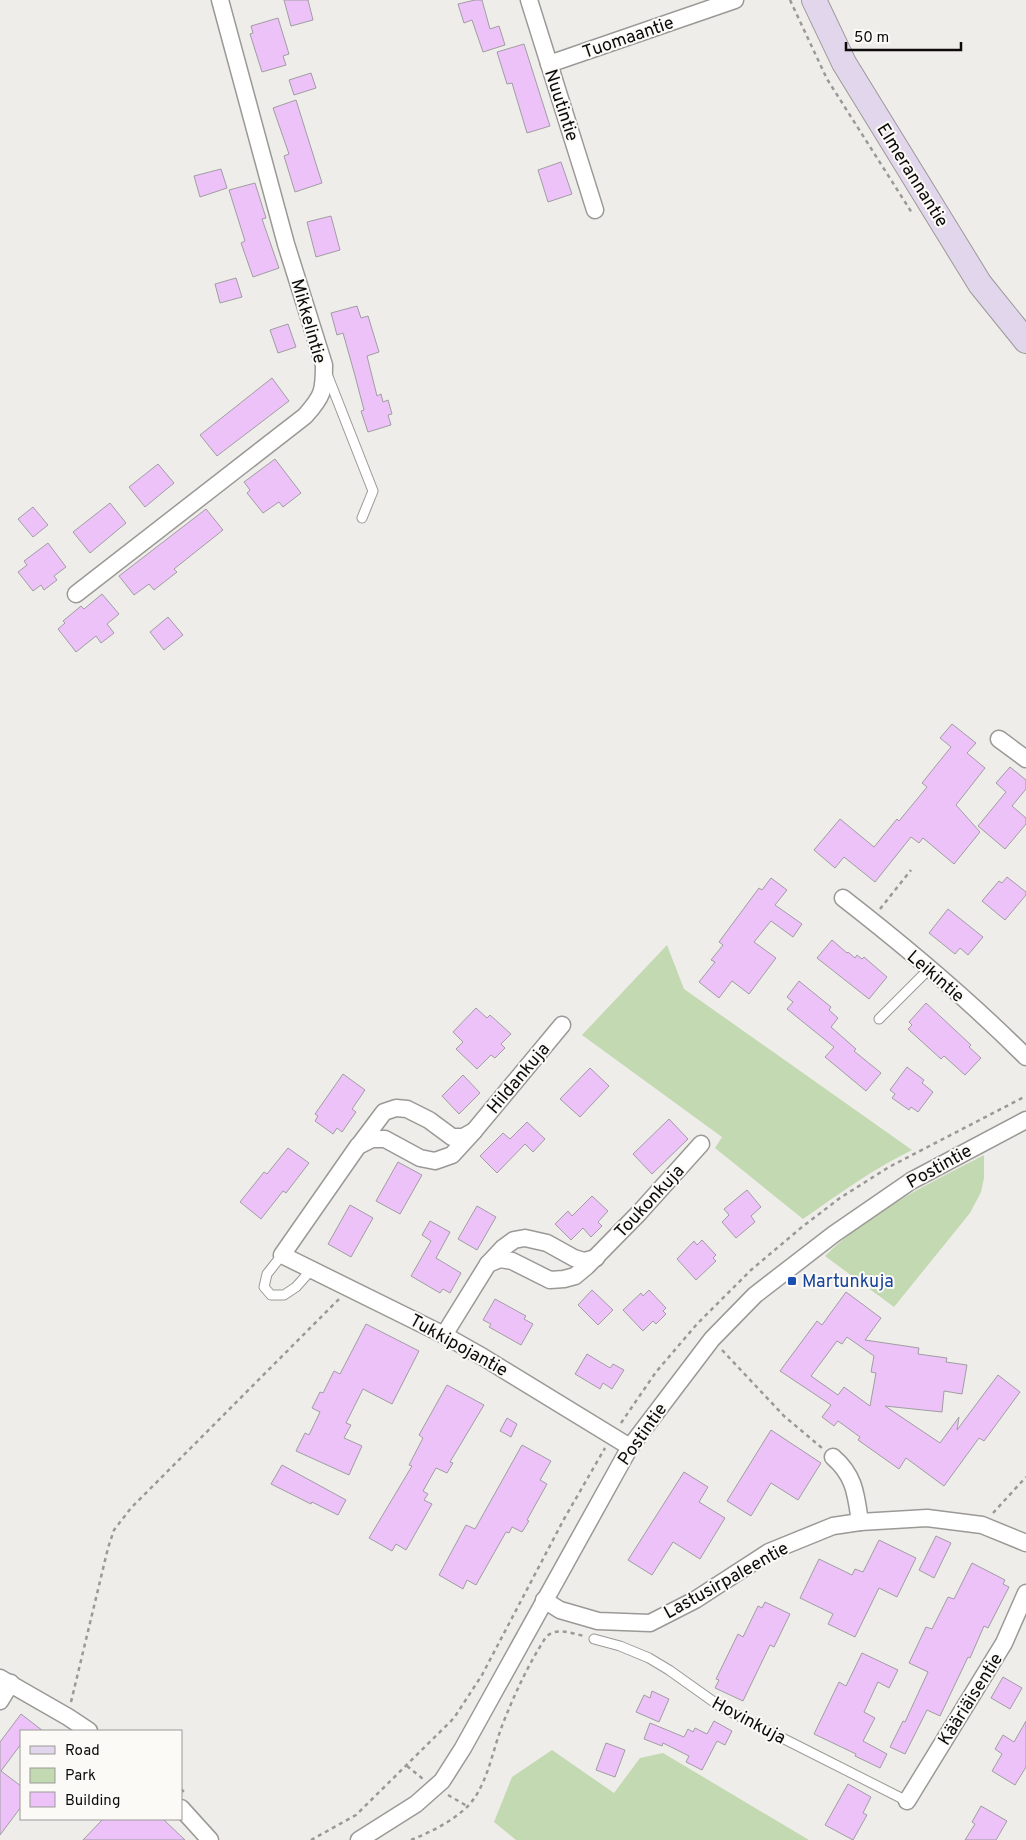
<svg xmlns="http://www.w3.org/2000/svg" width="1026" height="1840" viewBox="0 0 1026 1840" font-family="Overpass,sans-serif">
<rect width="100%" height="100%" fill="#efedea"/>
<g fill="#c2d9b1">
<path d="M667,945L684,989L912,1150C873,1169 839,1194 803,1219L715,1148L722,1137L582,1035Z"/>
<path d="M984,1155V1178L981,1192L970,1213L894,1307L825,1256C871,1211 928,1184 984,1155Z"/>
<polygon points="552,1750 614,1793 640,1758 663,1753 809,1840 516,1840 494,1822 512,1777"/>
</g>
<g fill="#ecc2f9" stroke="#a09ea1" fill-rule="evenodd">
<polygon points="284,0 308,0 313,20 291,26"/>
<polygon points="475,0 482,0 490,29 499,26 505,45 483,52 472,20 464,23 458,4"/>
<polygon points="278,18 289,54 283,56 286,65 262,72 250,34 253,33 251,26"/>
<polygon points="524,44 550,126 527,133 512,83 507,84 497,52"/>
<polygon points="311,73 316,88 294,95 289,80"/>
<polygon points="296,100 322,183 295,192 284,156 289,154 273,108"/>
<polygon points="561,162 572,194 548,202 538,170"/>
<polygon points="221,169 227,188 200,197 194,176"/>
<polygon points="255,183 266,218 262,219 279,268 253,277 241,243 245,241 229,190"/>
<polygon points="331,216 340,250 316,257 307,222"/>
<polygon points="236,278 242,297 220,303 215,284"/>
<polygon points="357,306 361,318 368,316 379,352 367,356 377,396 381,394 383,402 388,400 392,414 388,415 391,425 368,432 361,411 364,410 354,372 343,333 337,335 331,313"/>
<polygon points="288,324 296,347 278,353 270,330"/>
<polygon points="272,378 289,401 217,456 200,435"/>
<polygon points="275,459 301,493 283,507 279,502 263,513 247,493 250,490 244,482"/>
<polygon points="158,464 174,483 145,507 129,487"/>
<polygon points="110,503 126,523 90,553 73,532"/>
<polygon points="33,507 48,525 33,537 18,519"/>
<polygon points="206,509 223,530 174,569 177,572 154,590 149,584 134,595 119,576"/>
<polygon points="48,543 66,567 54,576 57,580 44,590 41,585 33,591 18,572 27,565 24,561"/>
<polygon points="102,594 119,614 107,624 114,633 101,643 96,636 76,652 58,629 65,623 63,621 81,606 84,609"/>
<polygon points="168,617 183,635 164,650 150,632"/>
<polygon points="952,724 976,743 967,753 985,768 956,805 980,832 954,864 923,838 919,843 911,837 875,882 844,857 835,868 814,850 840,819 874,847 897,819 899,821 927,787 922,783 951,747 940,738"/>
<polygon points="1010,767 1026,780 1026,789 1012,806 1026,818 1026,824 1005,849 978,826 1006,792 996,783"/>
<polygon points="1007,877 1026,892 1026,895 1005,920 982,901 999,881 1002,883"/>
<polygon points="771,878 787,890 775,905 802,924 793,937 771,921 754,942 776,958 749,994 732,981 719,998 699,982 715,962 711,960 723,945 719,942 759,888 762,890"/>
<polygon points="948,909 983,937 968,955 960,948 955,954 929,933"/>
<polygon points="832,940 847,953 848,952 855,958 857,955 862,959 864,957 887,977 869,999 817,958"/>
<polygon points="799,981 831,1007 829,1010 838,1018 831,1027 856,1049 854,1051 881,1073 866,1091 825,1057 834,1047 787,1009 793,1002 787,997"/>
<polygon points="926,1003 971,1045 969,1047 981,1058 965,1075 944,1056 941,1059 908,1029 912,1025 909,1022"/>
<polygon points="476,1008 487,1018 490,1015 511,1034 501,1044 505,1048 495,1058 491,1055 477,1069 456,1049 463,1042 453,1032"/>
<polygon points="907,1067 924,1080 922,1083 933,1092 918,1112 911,1107 909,1110 892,1098 895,1094 890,1090"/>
<polygon points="590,1068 609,1086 580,1117 560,1099"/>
<polygon points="343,1074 365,1090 352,1109 356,1112 342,1132 337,1128 333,1134 315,1121 318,1116 315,1114"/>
<polygon points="463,1075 480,1093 459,1114 442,1096"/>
<polygon points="669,1119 688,1139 652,1174 633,1154"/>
<polygon points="527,1122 545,1139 533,1152 525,1144 497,1173 480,1156 503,1133 510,1139"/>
<polygon points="288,1148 309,1163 286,1193 283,1191 261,1219 240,1202 264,1172 267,1174"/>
<polygon points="398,1162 422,1175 400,1214 376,1201"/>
<polygon points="747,1190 761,1207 751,1216 755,1222 736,1238 722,1222 729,1215 724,1209"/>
<polygon points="592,1196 608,1211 598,1222 602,1226 591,1237 583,1228 571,1240 555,1224 568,1211 572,1216"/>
<polygon points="350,1205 373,1218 351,1257 328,1244"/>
<polygon points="477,1206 496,1217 477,1250 458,1239"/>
<polygon points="430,1221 450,1232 436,1258 461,1273 450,1293 443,1289 440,1293 411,1276 431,1241 422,1235"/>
<polygon points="702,1240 716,1255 713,1258 716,1261 696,1280 677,1259 694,1241 697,1245"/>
<polygon points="592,1290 613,1310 598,1325 578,1305"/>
<polygon points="649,1290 666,1308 663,1311 666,1314 656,1324 653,1321 643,1331 623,1310 641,1293 643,1296"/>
<path d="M846,1292L881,1318L865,1340L919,1348L918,1354L947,1358L946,1362L967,1365L962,1394L944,1391L942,1412L885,1406L940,1443L959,1417L957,1430L998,1375L1020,1392L984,1441L979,1438L944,1486L906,1458L899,1469L858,1440L860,1437L838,1421L834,1426L822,1417L831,1405L780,1371L817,1321L822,1325ZM847,1337L874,1356L871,1372L876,1373L870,1406L844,1387L838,1395L811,1376L837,1341L842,1344Z"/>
<polygon points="495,1299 526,1316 524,1319 533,1324 521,1345 489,1327 491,1324 483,1320"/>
<polygon points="366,1324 419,1351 392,1404 363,1389 346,1423 351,1425 344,1438 362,1446 349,1475 296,1451 305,1433 309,1435 320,1412 312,1408 320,1392 323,1393 334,1371 340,1374"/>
<polygon points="587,1354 610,1368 613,1364 624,1370 612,1389 603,1383 600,1389 575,1374"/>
<polygon points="447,1385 484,1405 450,1462 453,1463 447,1473 436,1468 423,1491 428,1494 424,1500 432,1504 406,1550 396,1544 392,1551 369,1538 412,1466 409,1465 423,1438 419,1435"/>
<polygon points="507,1418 517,1424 511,1437 500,1431"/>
<polygon points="771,1430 821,1463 798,1500 771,1483 751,1516 727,1501"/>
<polygon points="522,1445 551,1461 540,1480 547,1484 527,1520 529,1521 522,1532 512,1527 509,1533 506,1532 476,1585 467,1580 463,1589 439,1575 466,1525 475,1529"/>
<polygon points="282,1465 346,1500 338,1515 312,1502 311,1504 271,1484"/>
<polygon points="684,1472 708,1487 699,1502 725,1518 700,1559 673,1542 652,1575 628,1560"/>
<polygon points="936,1536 951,1543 934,1578 919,1570"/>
<polygon points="879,1540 916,1558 897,1597 879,1588 855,1637 828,1624 833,1614 800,1598 819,1559 852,1575 855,1569 863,1572"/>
<polygon points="972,1563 1005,1580 1003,1584 1009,1587 988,1628 984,1626 970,1658 968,1657 940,1716 927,1710 905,1754 890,1747 903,1721 905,1722 928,1672 909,1663 926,1627 932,1629 948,1597 954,1599"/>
<polygon points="765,1602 790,1614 774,1647 770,1645 743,1701 715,1688 719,1680 716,1679 738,1634 743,1637 758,1606 762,1608"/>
<polygon points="862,1653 898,1670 889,1688 878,1682 864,1712 875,1718 863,1741 887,1754 880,1768 855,1756 856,1754 814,1734 839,1682 846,1686"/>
<polygon points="1003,1677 1022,1688 1010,1709 991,1698"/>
<polygon points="652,1691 669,1699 659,1722 636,1712 644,1695 650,1698"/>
<polygon points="21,1714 43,1731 21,1731 21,1744 1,1771 21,1786 21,1807 0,1835 0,1742"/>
<polygon points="714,1721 732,1731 725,1745 717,1741 702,1770 686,1762 689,1756 663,1743 662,1746 644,1739 650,1723 684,1737 688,1729 693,1732 695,1728 707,1734"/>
<polygon points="1026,1721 1026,1767 1015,1785 992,1771 1002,1754 995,1749 1003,1735 1014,1742"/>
<polygon points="606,1743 625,1750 615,1777 596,1770"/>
<polygon points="848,1784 871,1797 863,1813 867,1815 853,1840 825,1825"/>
<polygon points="981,1806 1007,1821 996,1840 965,1840 975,1824 972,1822"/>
<polygon points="103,1819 163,1819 185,1840 83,1840"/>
</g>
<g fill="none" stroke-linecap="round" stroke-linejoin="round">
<defs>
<g id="lane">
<polyline points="327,374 373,491 362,518"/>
<polyline points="879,1019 929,969"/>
<polyline points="282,1255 267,1274 264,1287 271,1295 284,1295 296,1287 312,1269"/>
<polyline points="594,1639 620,1646 649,1658 669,1670 721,1707 907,1801"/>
</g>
<g id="street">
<polyline points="529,0 595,210"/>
<polyline points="549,64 735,0"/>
<path d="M76,594L305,416C323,396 324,391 324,365L286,244L220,0"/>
<polyline points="999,739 1026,759"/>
<path d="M843,898C906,947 969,1000 1026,1057"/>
<polyline points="562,1025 474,1131 452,1155 435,1161 420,1158 385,1139 372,1139 358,1146 282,1255 444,1335 483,1357 630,1447"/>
<polyline points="360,1144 384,1112 396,1108 407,1109 429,1120 452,1137 463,1137 474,1131"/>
<polyline points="488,1264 503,1248 514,1240 525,1238 547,1243 574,1258 584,1261 596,1258"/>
<polyline points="444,1335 488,1264 500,1259 512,1261 550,1280 564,1279 575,1276 587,1266 639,1213 701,1144"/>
<path d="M833,1457C855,1476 856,1495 860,1522"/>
<polyline points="544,1600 560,1610 598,1621 650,1623 695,1600 769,1552 833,1526 860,1522 927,1518 982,1525 1026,1543"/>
<polyline points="0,1678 68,1717 89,1731"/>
<polyline points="0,1701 11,1683"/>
<polyline points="907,1801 1004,1643 1026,1593"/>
<polyline points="181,1808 210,1840"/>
<polyline points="359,1840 416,1804 442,1781 463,1748 630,1447 712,1339 755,1295 834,1234 911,1181 1026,1120"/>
</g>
<polyline id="secondary" points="814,0 844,63 980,284 1026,341"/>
</defs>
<use href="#lane" stroke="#9b9996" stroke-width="11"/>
<use href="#street" stroke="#9b9996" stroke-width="19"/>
<use href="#secondary" stroke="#9b9996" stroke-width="26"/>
<g stroke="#9a9996" stroke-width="2.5" stroke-dasharray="4 4" stroke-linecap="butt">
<polyline points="790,0 827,79 912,213"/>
<polyline points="880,909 911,870"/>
<polyline points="722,1350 784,1416 822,1448"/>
<polyline points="621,1423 656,1372 697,1324 751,1270 802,1227 840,1198 889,1167 1026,1096"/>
<polyline points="993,1513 1026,1477"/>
<polyline points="71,1702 108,1548 114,1530 131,1508 339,1299"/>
<polyline points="407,1766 423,1779"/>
<polyline points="181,1789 186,1794"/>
<polyline points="448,1795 467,1806"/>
<polyline points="311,1840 356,1815 454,1718 482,1675 564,1519 605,1448"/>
<path d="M411,1840C431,1832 451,1822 467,1807C487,1787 492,1752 502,1726C514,1695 528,1665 546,1637C556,1627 571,1633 584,1636"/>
</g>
<use href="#lane" stroke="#fff" stroke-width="9"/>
<use href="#street" stroke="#fff" stroke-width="16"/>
<use href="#secondary" stroke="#e2d6ec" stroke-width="24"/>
</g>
<rect fill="#1a4fb4" stroke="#fcfaf7" stroke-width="2" x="787" y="1276" width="10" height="10" rx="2.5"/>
<g text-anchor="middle" stroke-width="4" stroke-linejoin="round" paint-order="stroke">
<g font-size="18" fill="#0c0b0a" stroke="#fcfaf7">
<text transform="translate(628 37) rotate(-19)" y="6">Tuomaantie</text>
<text transform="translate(562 105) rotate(72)" y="6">Nuutintie</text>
<text transform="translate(913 175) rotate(58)" y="6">Elmerannantie</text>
<text transform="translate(309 321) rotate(74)" y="6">Mikkelintie</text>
<text transform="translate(936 976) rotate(41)" y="6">Leikintie</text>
<text transform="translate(518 1078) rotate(-50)" y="6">Hildankuja</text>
<text transform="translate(939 1166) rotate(-29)" y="6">Postintie</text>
<text transform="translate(649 1201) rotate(-47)" y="6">Toukonkuja</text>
<text transform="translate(459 1345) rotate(29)" y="6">Tukkipojantie</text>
<text transform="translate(642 1434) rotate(-55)" y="6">Postintie</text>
<text transform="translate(726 1580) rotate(-29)" y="6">Lastusirpaleentie</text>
<text transform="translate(970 1699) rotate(-58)" y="6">Kääriäisentie</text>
<text transform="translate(749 1720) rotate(28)" y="6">Hovinkuja</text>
</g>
<g font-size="18" fill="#164399" stroke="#fcfaf7" text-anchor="start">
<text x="802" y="1287">Martunkuja</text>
</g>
</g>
<rect x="20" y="1730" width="162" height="90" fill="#fcfaf7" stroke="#9c9a98"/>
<rect x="30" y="1746" width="25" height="8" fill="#e2d6ec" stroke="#9c9a98"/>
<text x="65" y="1755" font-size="15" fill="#0c0b0a">Road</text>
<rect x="30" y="1768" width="25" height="15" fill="#c2d9b1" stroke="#9c9a98"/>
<text x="65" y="1780" font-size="15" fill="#0c0b0a">Park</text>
<rect x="30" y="1792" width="25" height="15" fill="#ecc2f9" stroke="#9c9a98"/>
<text x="65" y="1805" font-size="15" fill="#0c0b0a">Building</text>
<path d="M846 42v8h115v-8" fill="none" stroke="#0c0b0a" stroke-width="2.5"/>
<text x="854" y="42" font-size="15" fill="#0c0b0a" stroke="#fcfaf7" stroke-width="4" paint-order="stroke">50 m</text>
</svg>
